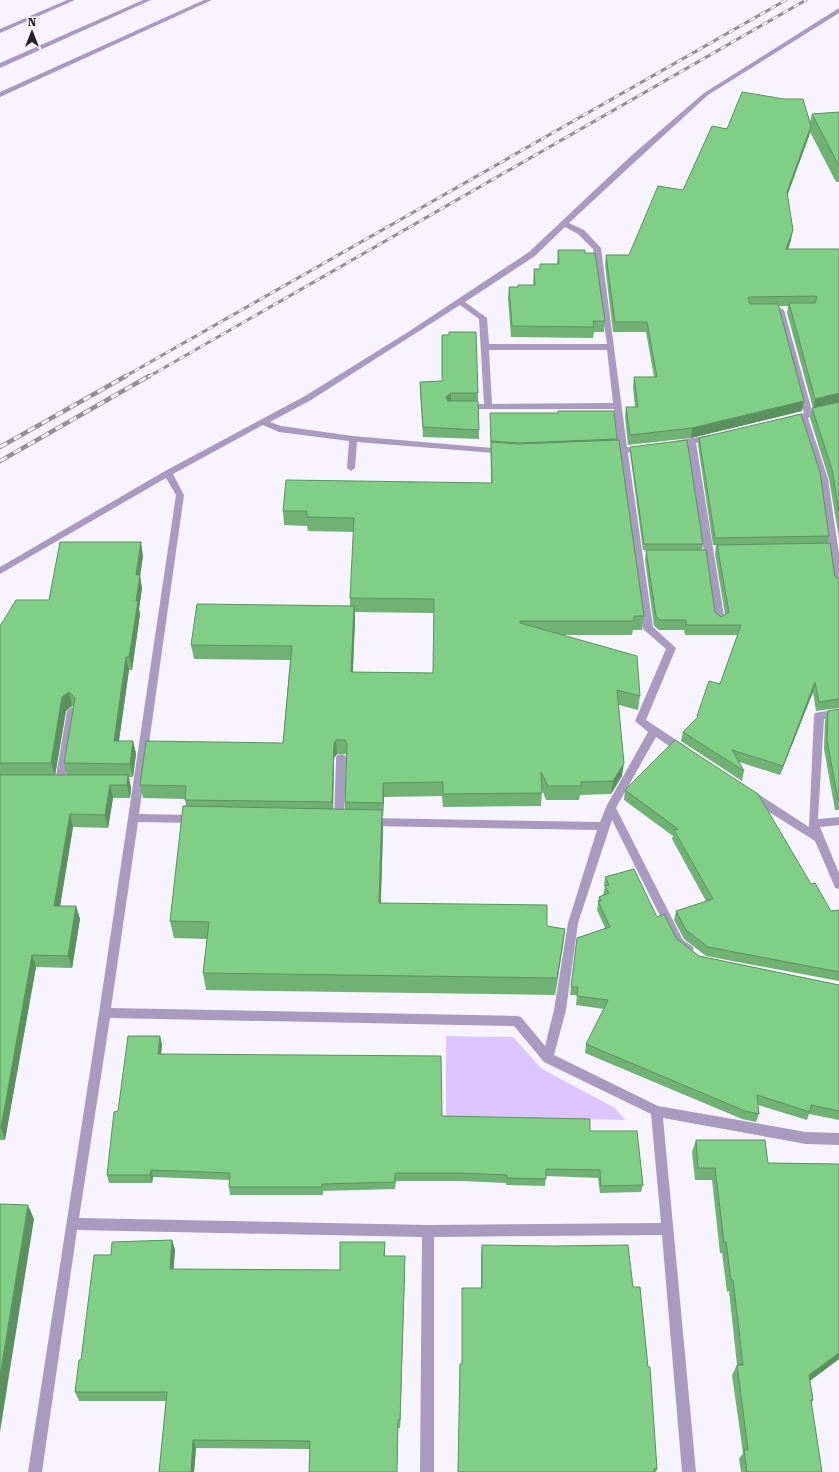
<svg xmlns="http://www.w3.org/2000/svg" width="839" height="1472" viewBox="0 0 839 1472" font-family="'Roboto Serif',serif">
<rect width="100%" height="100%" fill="#f8f4ff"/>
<polygon fill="#ddc6fd" points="446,1036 513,1037 542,1069 615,1108 625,1120 446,1117"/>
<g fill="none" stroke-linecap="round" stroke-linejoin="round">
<g fill="#a99ac0" fill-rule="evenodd">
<polygon points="67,0 75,0 0,33 0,29"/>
<polygon points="143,0 151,0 0,68 0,63"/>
<polygon points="204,0 212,0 0,97 0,92"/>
<path d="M839,8V13L708,95L638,159L569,223L584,230L601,248L627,447L632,448L633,450L628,453L653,627L676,648L646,720L687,747L688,750L687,753H679L656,737L616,808L683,940L692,946L694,949L692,952L688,954L675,946L612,820L578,923L566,1010L554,1055L658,1106L806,1132L839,1133V1145L806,1144L663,1118L696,1472H682L662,1235L434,1237V1472H420L422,1237L77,1230L42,1472H28L99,1013L176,495L166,478L0,574V567L165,471L305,396L408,332L529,252L632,155L704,93ZM565,227L578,234L593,249L607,344H489L487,318L465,302L535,256ZM460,305L479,319L484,404H465L461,407L462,409H614L618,447L608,448L604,451L608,454L619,453L643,629L666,649L635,721L648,732L607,805L600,822L369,818L365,819L364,822L365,825L369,826L597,830L568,923L554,1010L545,1046L521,1017L517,1016L111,1008L138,822L193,823L197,822L198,819L197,816L193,815L139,814L184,495L173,474L263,425L279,432L349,441L347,468L351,471L355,468L357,442L507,454L508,452L507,450L504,449L353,436L281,426L270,422L311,400ZM489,350H607L613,403L492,404ZM110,1018L514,1026L544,1062L651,1114L661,1223L428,1225L79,1218Z"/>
<polygon points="777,308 780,308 784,310 812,411 839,404 839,410 808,418 828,479 839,554 839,590 834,587 820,479 800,420 788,423 784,420 785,418 804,413 776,310"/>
<polygon points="710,435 714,438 713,440 696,443 725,622 720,625 715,622 687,445 675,447 671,444 675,441"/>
<polygon points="72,707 77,711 65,782 64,785 56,785 55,782 67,711"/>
<polygon points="839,709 839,717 824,719 818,819 839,817 839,825 820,827 839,873 839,889 835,888 834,885 815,841 747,798 746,795 747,792 755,792 809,827 814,716 815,713"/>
<polygon points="341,754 345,755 346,758 344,822 343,825 335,825 334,822 336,758 337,755"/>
</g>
<defs>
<g id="rail-far1">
<polyline points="124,377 786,0"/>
<polyline points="148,377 806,0"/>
</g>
<g id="rail">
<polyline points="0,447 126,376"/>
<polyline points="0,461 149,376"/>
</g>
</defs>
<use href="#rail-far1" stroke="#938f99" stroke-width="3"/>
<use href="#rail" stroke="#938f99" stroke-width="4.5"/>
<use href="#rail-far1" stroke="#f8f4ff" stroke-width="2" stroke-dasharray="6" stroke-linecap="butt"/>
<use href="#rail" stroke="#f8f4ff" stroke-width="3" stroke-dasharray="8" stroke-linecap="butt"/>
</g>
<g fill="#6fb274" fill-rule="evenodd">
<polygon points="839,112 839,182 836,182 810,132 809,136 787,195 791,240 788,249 839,249 839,538 829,479 810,418 813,408 787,313 788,306 779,306 804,401 802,411 691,438 628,445 625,417 626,407 635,407 633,387 634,377 654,377 646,332 613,332 605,265 606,255 629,255 683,190 727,129 810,122 812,114"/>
<polygon points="558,250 585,253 605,321 604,332 594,332 593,338 511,337 508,298 509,287 518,287 533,285 534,269 540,269 540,264 557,264"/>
<polygon points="420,382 478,393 478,401 479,430 479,439 423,437 420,392"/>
<path d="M558,411L617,439L644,616L642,630H633L632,635H562L640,696L638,710L619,705L622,776L611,794L580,795L579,800H546L542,790L541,806L443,807L442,796L384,797L383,816H382L383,828L381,903L565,929L555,995L206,990L203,973L207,939L174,938L170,921L186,806L185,799L143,798L140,785L283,743L290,660L194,659L191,645L350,606V598L354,532L308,531L307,526L284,525L283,511L491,483L490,413H558ZM355,612L434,613L433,673L353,672L355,620ZM337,754H346V755L345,802V809H333L334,758Z"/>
<polygon points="699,438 829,536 828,543 835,577 839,579 839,708 816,711 813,692 780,775 739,762 744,771 742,781 681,741 683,732 697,718 697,716 720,684 738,635 685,635 684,630 659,630 654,626 645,560 646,550 643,550 630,453 630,447 703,544 702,550 715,612 721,617 725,614 715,554 716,545 713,545 698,445"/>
<path d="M143,556L140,576L142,588L139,609L140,614L132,670H129L119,741H133L136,754L133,777H129L131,788L130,798H113L108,828L73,827L60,906H76L80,919L72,968L36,967L5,1140H0V626L49,600ZM72,706L74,707L64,763L67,775H55L66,711Z"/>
<polygon points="839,709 839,810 835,810 824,749 825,720 828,711"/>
<polygon points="625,790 811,884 831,911 839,910 839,981 706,956 684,939 674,920 676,911 706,901 672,839 673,836 624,800"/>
<polygon points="605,877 657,917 676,938 699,956 839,985 839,1120 809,1114 807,1120 758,1105 759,1114 756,1122 742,1119 585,1053 586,1044 604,1009 576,1005 577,995 570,995 577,938 605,928 597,910 599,897 603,895 605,887 604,886"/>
<polygon points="162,1044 161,1054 442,1116 590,1131 643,1185 641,1192 600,1193 598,1178 546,1176 545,1186 506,1185 506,1183 461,1181 396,1181 395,1189 323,1191 323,1195 230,1195 229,1187 229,1180 153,1177 152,1183 109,1183 107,1175 118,1111"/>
<polygon points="696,1140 768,1163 839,1164 839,1359 810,1381 813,1400 811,1404 822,1472 741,1472 739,1459 743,1453 732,1375 737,1365 729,1291 727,1292 722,1253 720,1253 712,1180 695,1180 692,1152"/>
<polygon points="172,1240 175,1250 173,1269 340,1270 385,1251 385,1256 405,1256 400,1428 398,1428 310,1449 196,1448 194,1472 159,1472 166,1401 79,1401 75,1392 81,1360 111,1255"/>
<polygon points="482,1245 633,1287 657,1469 656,1472 458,1472 462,1364 462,1288 481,1288 481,1253"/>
</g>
<g fill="#5a915e">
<polygon points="811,126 809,136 785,202 787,192"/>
<polygon points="793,230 791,240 785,259 786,249"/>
<polygon points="451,393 451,402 446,407 446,397"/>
<polygon points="839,393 839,403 813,409 815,399"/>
<polygon points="804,401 802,411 691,438 692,428"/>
<polygon points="141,542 143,556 140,576 142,588 139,609 140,614 132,670 129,657 136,601 136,575"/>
<polygon points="354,606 355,620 352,686 351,672"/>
<polygon points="126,657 129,670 117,754 114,741"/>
<polygon points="815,682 813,692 780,775 783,766"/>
<polygon points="69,692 72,706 66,711 55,776 51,763 62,697"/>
<polygon points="336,740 337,754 334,758 333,815 332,802 334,744"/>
<polygon points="133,741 136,754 133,777 130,764"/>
<polygon points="624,763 622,776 611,794 613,781"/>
<polygon points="128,775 131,788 130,798 127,785"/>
<polygon points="383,783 384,797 383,816"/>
<polygon points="110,785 113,798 108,828 105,815"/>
<polygon points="382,810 383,828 380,920 379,903"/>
<polygon points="70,814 73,827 58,919 54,906"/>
<polygon points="76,906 80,919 72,968 68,956"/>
<polygon points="565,929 563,946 555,995 557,978"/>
<polygon points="32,955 36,967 5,1140 1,1128"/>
<polygon points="160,1036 162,1044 160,1062 158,1054"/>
<polygon points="151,1170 153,1177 152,1183 150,1175"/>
<polygon points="28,1205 34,1219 0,1432 0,1376"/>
<polygon points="172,1240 175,1250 173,1278 170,1269"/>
<polygon points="405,1256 405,1266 400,1428 400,1420"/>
<polygon points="839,1353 839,1359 804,1385 809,1375"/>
<polygon points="193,1440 196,1448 194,1472 191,1472"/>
</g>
<g fill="#81cf87" stroke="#5a915e">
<polygon points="742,92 784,99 803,99 811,126 787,192 793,230 786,249 839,249 839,393 815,399 789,303 815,303 817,297 815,296 750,297 748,298 750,304 778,304 804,401 692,428 630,435 626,407 638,407 634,377 657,377 647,322 615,322 606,255 629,255 658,186 683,190 712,126 727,129"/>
<polygon points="839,112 839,166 812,114"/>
<polygon points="558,250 585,250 585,253 595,253 605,321 593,321 594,327 512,326 509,287 518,287 518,285 535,285 534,269 540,269 540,264 559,264"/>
<polygon points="449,332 476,332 478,393 451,393 446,397 448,401 478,401 479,430 423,427 420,382 442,381 442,335 449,335"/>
<polygon points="839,402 839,512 832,469 812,408"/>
<polygon points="558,411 614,411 617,439 518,443 491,441 490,413 558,413"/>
<polygon points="801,414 820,472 829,536 715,538 699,438"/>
<polygon points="619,440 644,616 634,616 634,621 520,621 520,623 637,656 640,696 617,690 624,763 613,781 581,782 581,786 548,786 541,772 542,793 443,794 443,782 383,783 383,803 345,802 347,744 345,740 336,740 334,744 332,802 185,800 186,786 140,785 146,741 283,743 292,646 191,645 197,604 354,606 351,672 433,673 434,599 350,598 354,518 307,517 307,511 283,511 286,480 492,483 491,442 519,444"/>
<polygon points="687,440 703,544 644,544 630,447"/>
<polygon points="60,542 141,542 136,575 140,575 136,601 138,601 129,657 126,657 114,741 133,741 130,764 64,763 75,698 69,692 62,697 51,763 0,763 0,626 16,600 49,600"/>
<polygon points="830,543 835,577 839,579 839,699 819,702 815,682 783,766 732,750 744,771 683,732 698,717 697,716 709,681 720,684 741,625 686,625 686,620 660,620 656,616 646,550 706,550 715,612 721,617 729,612 717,545"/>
<polygon points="839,709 839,800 838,800 827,740 828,711"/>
<polygon points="675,740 758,794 811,884 815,883 831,911 839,910 839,972 708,947 686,930 676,911 713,899 674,830 678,829 625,790"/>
<polygon points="0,775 128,775 127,785 110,785 105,815 70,814 54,906 76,906 68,956 32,955 1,1128 0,1128"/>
<polygon points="183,806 382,810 379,903 547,905 547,926 565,929 557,978 203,973 209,922 170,921"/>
<polygon points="634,869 657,917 664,914 676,938 699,956 839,985 839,1111 811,1105 810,1112 757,1095 759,1114 745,1111 586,1044 608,1000 577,996 578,987 571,987 577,938 610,927 598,901 601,901 599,897 609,893 605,886 609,885 605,877"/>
<polygon points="128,1036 160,1036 158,1054 441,1056 442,1116 590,1119 590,1131 637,1131 643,1185 601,1186 600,1170 546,1169 546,1179 507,1178 507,1175 461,1173 395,1173 395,1182 322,1184 322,1187 229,1187 230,1173 151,1170 150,1175 107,1175 114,1112 118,1111"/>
<polygon points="696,1140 765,1140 768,1163 839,1164 839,1353 809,1375 813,1400 811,1400 822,1472 747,1472 744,1450 748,1450 737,1365 743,1365 733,1280 731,1280 726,1242 724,1242 715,1168 698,1168"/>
<polygon points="0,1204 28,1205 0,1376"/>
<polygon points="172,1240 170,1269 340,1270 340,1242 385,1242 384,1256 405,1256 400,1420 398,1420 397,1472 309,1472 310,1441 193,1440 191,1472 159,1472 167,1392 75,1392 79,1360 81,1360 94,1255 111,1255 112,1242"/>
<polygon points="482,1245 554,1246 628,1245 633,1287 640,1287 648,1367 650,1367 657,1469 654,1469 654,1472 458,1472 460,1364 462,1364 462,1288 482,1288"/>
</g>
<g transform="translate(32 32)" stroke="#f8f4ff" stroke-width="3" paint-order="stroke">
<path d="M0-3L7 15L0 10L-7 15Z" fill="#26222b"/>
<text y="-6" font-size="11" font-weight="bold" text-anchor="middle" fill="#26222b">N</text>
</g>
</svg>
